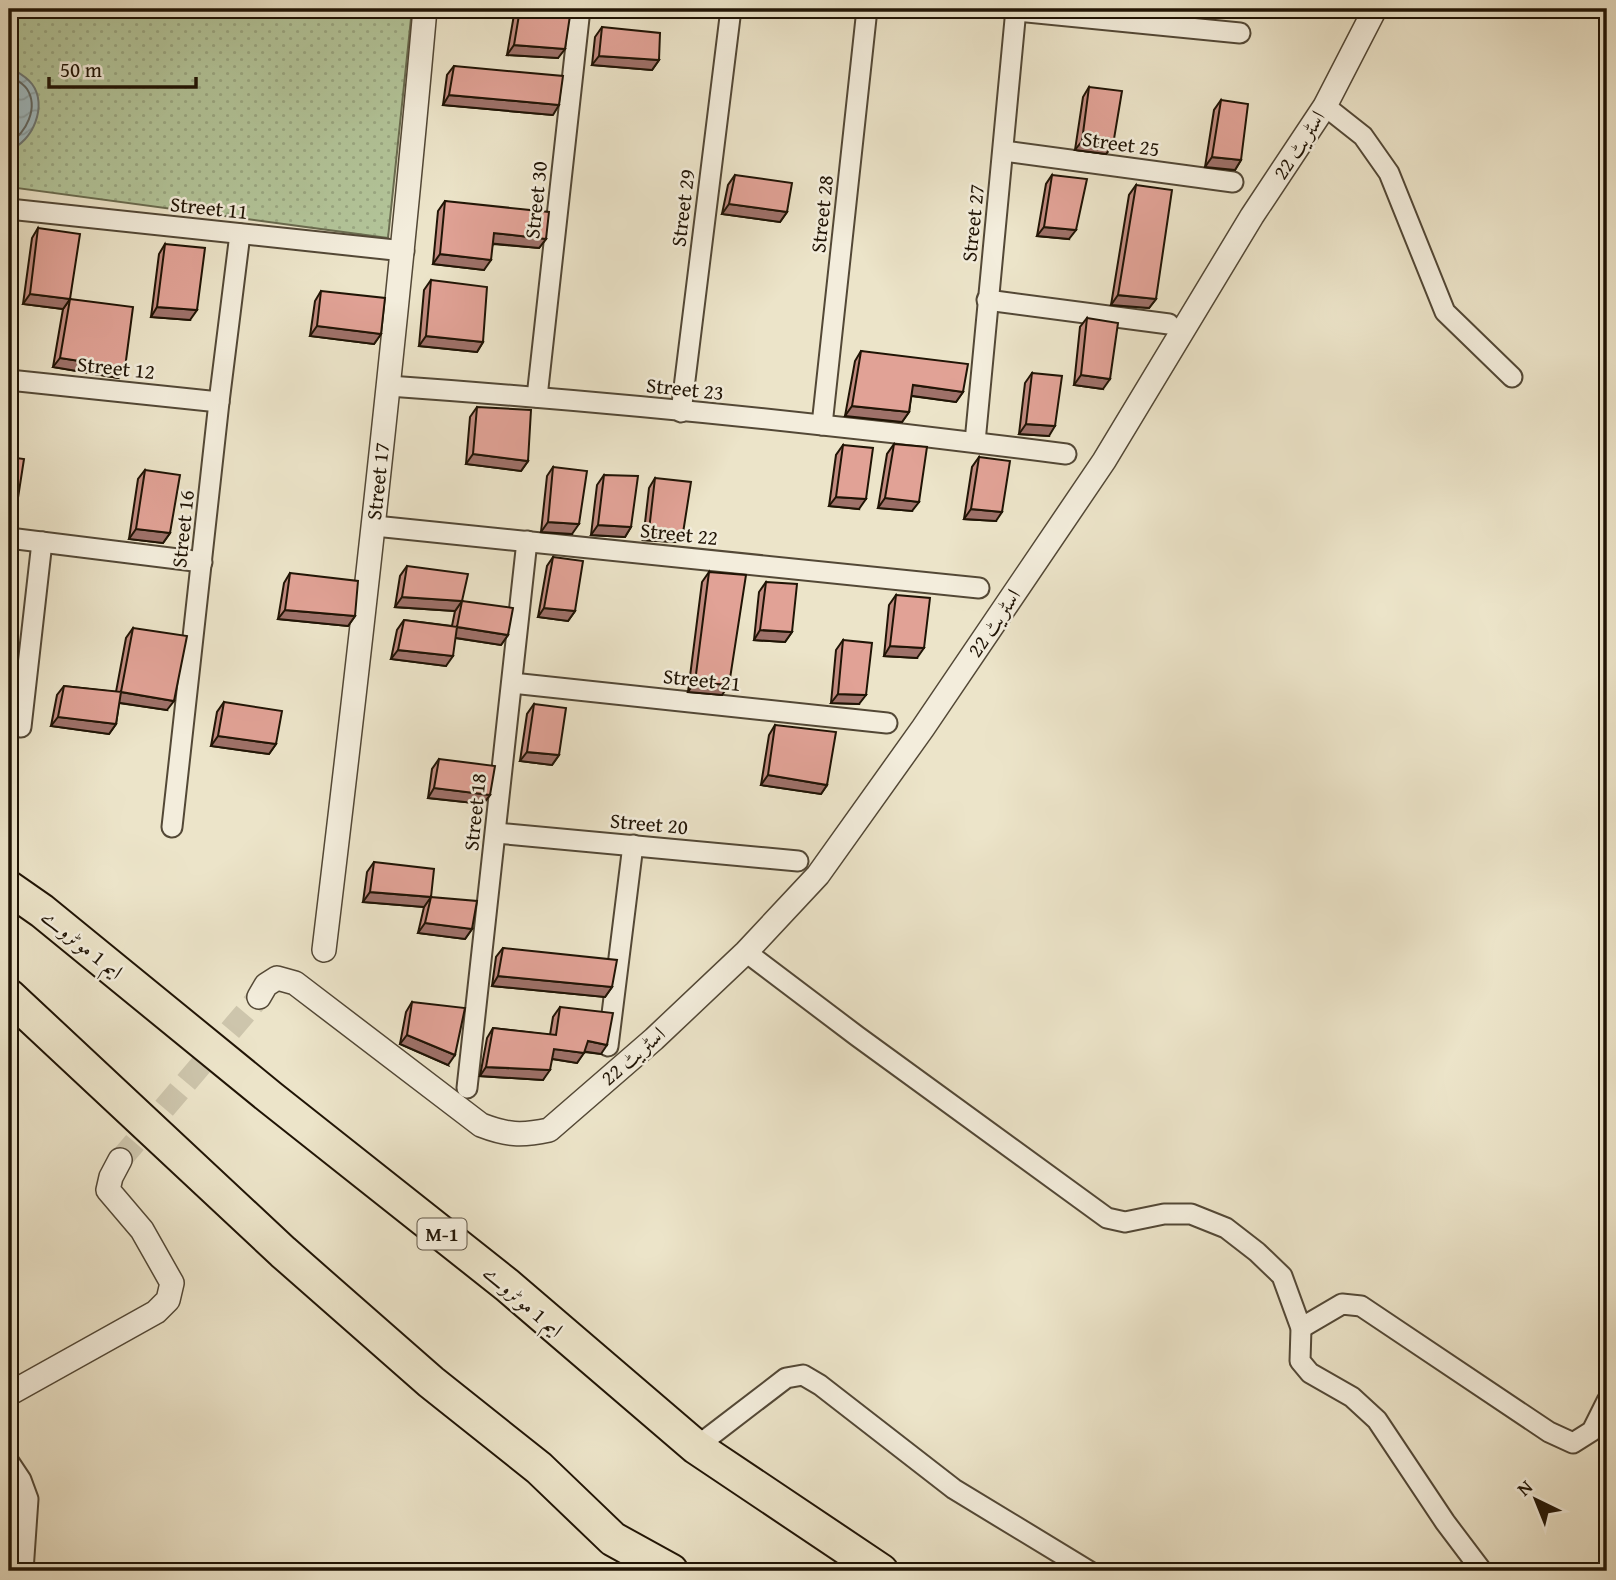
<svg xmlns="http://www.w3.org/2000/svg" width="1616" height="1580" viewBox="0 0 1616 1580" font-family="'Gentium Book Plus',Amiri,serif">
<defs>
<pattern id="park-dots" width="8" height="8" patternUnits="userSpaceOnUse" patternTransform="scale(1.75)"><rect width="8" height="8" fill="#b3c59a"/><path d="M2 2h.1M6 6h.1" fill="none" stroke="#9aa883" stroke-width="1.8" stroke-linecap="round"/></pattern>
<pattern id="water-waves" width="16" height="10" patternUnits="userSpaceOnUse" patternTransform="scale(1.75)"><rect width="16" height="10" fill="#9fbbc2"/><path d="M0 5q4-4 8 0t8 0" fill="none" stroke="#89a0a5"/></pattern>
</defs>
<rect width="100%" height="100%" fill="#ece4c9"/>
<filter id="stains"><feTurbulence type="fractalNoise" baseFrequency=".00286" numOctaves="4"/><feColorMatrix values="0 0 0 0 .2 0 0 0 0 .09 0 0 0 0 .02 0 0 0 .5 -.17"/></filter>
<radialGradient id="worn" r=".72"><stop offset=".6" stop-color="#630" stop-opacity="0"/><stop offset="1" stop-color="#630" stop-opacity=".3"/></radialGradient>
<polygon fill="url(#park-dots)" stroke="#6a6c50" stroke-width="2" points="9,9 412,9 388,238 9,187"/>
<path fill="url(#water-waves)" stroke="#6c7876" stroke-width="2" d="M9,67C17,72 26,76 32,84C48,105 33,142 9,150Z"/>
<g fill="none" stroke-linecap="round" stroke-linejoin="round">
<path stroke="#606864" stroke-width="2" d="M9,75C15,79 23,83 27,89C39,108 26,133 9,143"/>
<polyline stroke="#cdc5ac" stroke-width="23" stroke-dasharray="23 11" stroke-linecap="butt" points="120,1160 259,997"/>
<defs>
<g id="minor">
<polyline points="1016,11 1240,33"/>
<polyline points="1325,106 1363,136 1389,173 1445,312 1512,377"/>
<polyline points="1004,151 1233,182"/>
<polyline points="9,209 404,251"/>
<polyline points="987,300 1169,324"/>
<polyline points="9,380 219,402"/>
<path d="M389,386C616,402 842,425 1066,454"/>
<polyline points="537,397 580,9"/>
<polyline points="681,412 731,9"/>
<polyline points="822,425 867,9"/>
<polyline points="975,442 1016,9"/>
<polyline points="375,526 979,588"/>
<polyline points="9,538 202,562"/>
<polyline points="512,683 887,723"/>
<polyline points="21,727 42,542"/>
<polyline points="172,827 219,402 240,234"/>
<polyline points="496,833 798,861"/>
<polyline points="746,952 857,1036 1107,1218 1125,1222 1164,1214 1191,1214 1226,1228 1257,1252 1282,1276 1301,1328 1300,1361 1310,1373 1352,1397 1377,1420 1445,1522 1482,1571"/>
<polyline points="608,1046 633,845"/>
<polyline points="467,1088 527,541"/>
<polyline points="1301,1328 1342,1304 1361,1306 1549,1432 1573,1443 1592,1431 1607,1401"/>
<polyline points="696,1447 786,1378 803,1375 820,1385 954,1489 1089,1571"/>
<polyline points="9,1462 21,1480 28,1499 23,1571"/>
</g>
<g id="tertiary">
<path id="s1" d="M324,950C362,636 397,324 425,9"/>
<path d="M259,997L266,985L277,978L295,983L481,1125C507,1135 521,1136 549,1130L654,1039L746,952L818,875L923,728L1104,461L1252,216L1325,106L1375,9"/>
<polyline points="9,1394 156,1312 168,1300 172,1283 142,1230 108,1190 111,1177 120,1160"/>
</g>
<g id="motorway">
<polyline points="9,888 42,911 271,1098 507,1285 696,1447 881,1571"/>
<polyline points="9,996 283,1252 431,1382 539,1468 613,1539 671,1571"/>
</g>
</defs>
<use href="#minor" stroke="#534836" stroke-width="23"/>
<use href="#tertiary" stroke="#534836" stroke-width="26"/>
<use href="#motorway" stroke="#201405" stroke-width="37"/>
<use href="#minor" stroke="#f3eddc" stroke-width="19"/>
<use href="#tertiary" stroke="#f3eddc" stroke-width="23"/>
<use href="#motorway" stroke="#ece4c9" stroke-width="33"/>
</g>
<g fill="#c28b81" stroke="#201405" stroke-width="2">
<polygon points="515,9 571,9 558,58 507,55"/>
<polygon points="602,27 659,60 652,70 592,65 595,37"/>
<polygon points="454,66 553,115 443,105 447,75"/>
<polygon points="1089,87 1113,145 1106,154 1075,150 1083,97"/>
<polygon points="1221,100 1241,160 1235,170 1205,167 1214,110"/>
<polygon points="735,175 787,212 780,222 722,214 728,185"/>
<polygon points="1052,175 1069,239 1037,236 1046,184"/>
<polygon points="1136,185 1156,299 1149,308 1111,305 1129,195"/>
<polygon points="445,201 546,239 539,248 493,244 484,270 433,264 438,211"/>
<polygon points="38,228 63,309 23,304 32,238"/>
<polygon points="165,244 190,320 151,317 159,254"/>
<polygon points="431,280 483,342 477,352 419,346 424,290"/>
<polygon points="321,291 381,334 374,344 310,336 315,301"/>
<polygon points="70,299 118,378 53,367 63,309"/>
<polygon points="1087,318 1103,389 1074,385 1080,327"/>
<polygon points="861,351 963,392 956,402 911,396 909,412 902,422 845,416 855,361"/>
<polygon points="1032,373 1049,436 1019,434 1025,383"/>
<polygon points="477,407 528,461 521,471 466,464 470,417"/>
<polygon points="894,444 912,511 878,508 887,454"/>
<polygon points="843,445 859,509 829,506 836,455"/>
<polygon points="979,457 996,521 964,519 972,467"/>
<polygon points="553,467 572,534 541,532 547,476"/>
<polygon points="145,470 170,533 163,543 129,539 138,479"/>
<polygon points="604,475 631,527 625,537 591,535 597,485"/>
<polygon points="655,478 683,533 676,542 643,540 649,488"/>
<polygon points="553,557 575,611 568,621 538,617 547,566"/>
<polygon points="407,566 455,611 395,607 400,576"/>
<polygon points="709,572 722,695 688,692 702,582"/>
<polygon points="290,573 355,616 348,626 278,619 284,583"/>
<polygon points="766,582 792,632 785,642 754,640 759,592"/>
<polygon points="896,595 917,658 884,656 889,605"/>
<polygon points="462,601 508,635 501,645 455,638 446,666 391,659 397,630 404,620 452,626 455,611"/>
<polygon points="133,628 167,710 119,703 116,724 109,734 51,726 57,695 64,686 116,692 126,638"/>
<polygon points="843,640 859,704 831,703 836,650"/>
<polygon points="224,702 276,744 269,754 211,746 217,712"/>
<polygon points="534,704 559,755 552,765 520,761 527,714"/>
<polygon points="775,725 827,785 821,794 761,785 769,735"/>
<polygon points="439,759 490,795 483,804 428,798 432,769"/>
<polygon points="374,862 431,897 472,929 465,939 418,933 424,907 363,902 367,872"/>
<polygon points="503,948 612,987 605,997 492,986 496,957"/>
<polygon points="412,1002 448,1065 400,1044 406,1012"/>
<polygon points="560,1007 601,1054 584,1052 577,1063 552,1059 543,1080 480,1076 487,1038 493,1028 550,1035 553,1017"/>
</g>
<g fill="#9e7169" stroke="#201405" stroke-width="2">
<polygon points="514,45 565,49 558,58 507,55"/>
<polygon points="599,56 659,60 652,70 592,65"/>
<polygon points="449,95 559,105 553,115 443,105"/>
<polygon points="1082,141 1113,145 1106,154 1075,150"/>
<polygon points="1212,157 1241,160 1235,170 1205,167"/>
<polygon points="729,204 787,212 780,222 722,214"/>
<polygon points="1044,227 1076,230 1069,239 1037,236"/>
<polygon points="494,233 546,239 539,248 487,243"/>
<polygon points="440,254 491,260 484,270 433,264"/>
<polygon points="30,294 70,299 63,309 23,304"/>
<polygon points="1118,295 1156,299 1149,308 1111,305"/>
<polygon points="157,307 197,310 190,320 151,317"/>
<polygon points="317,326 381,334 374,344 310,336"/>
<polygon points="426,336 483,342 477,352 419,346"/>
<polygon points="60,358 125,368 118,378 53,367"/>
<polygon points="1081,375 1110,379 1103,389 1074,385"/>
<polygon points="913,385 963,392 956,402 906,395"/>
<polygon points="852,406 909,412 902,422 845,416"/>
<polygon points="1026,424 1055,426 1049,436 1019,434"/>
<polygon points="473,454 528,461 521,471 466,464"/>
<polygon points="836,497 866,499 859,509 829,506"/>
<polygon points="885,498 919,502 912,511 878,508"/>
<polygon points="971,509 1002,512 996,521 964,519"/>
<polygon points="9,516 15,517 9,526"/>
<polygon points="548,522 579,524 572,534 541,532"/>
<polygon points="598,525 631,527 625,537 591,535"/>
<polygon points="136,529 170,533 163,543 129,539"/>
<polygon points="649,530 683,533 676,542 643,540"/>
<polygon points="402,597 462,601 455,611 395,607"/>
<polygon points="544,608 575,611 568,621 538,617"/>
<polygon points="285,610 355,616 348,626 278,619"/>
<polygon points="457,627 508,635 501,645 450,637"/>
<polygon points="760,630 792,632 785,642 754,640"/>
<polygon points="890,646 924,648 917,658 884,656"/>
<polygon points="398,650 453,656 446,666 391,659"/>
<polygon points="695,682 729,685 722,695 688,692"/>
<polygon points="121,692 174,701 167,710 114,702"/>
<polygon points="838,694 866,695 859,704 831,703"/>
<polygon points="58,717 116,724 109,734 51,726"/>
<polygon points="218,736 276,744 269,754 211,746"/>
<polygon points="527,752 559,755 552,765 520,761"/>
<polygon points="768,775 827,785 821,794 761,785"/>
<polygon points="434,788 490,795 483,804 428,798"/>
<polygon points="370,892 431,897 424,907 363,902"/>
<polygon points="425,923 472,929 465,939 418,933"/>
<polygon points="498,976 612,987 605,997 492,986"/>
<polygon points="407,1035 455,1055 448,1065 400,1044"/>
<polygon points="588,1041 607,1045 601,1054 581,1051"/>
<polygon points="554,1049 584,1053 577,1063 547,1058"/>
<polygon points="486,1067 550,1070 543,1080 480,1076"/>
</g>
<g fill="#e1a296" stroke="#201405" stroke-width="2">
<polygon points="520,9 571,9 565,49 514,45"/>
<polygon points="602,27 660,33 659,60 599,56"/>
<polygon points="454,66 563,76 559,105 449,95"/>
<polygon points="1089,87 1122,91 1113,145 1082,141"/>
<polygon points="1221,100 1248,104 1241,160 1212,157"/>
<polygon points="735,175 792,183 787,212 729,204"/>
<polygon points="1052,175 1087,179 1076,230 1044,227"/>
<polygon points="1136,185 1172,190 1156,299 1118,295"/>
<polygon points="445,201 549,212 546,239 494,233 491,260 440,254"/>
<polygon points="38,228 80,234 70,299 30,294"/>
<polygon points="165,244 205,248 197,310 157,307"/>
<polygon points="431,280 487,287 483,342 426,336"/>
<polygon points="321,291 385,298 381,334 317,326"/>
<polygon points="70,299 133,307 125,368 60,358"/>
<polygon points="1087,318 1118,323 1110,379 1081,375"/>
<polygon points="861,351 968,364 963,392 913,385 909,412 852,406"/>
<polygon points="1032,373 1062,376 1055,426 1026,424"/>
<polygon points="477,407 531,410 528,461 473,454"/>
<polygon points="894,444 927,447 919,502 885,498"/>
<polygon points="843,445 873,448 866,499 836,497"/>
<polygon points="9,457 24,459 15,517 9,516"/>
<polygon points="979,457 1010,461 1002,512 971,509"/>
<polygon points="553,467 587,471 579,524 548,522"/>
<polygon points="145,470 180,475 170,533 136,529"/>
<polygon points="604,475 638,476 631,527 598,525"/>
<polygon points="655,478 691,482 683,533 649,530"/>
<polygon points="553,557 583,561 575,611 544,608"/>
<polygon points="407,566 468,574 462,601 402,597"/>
<polygon points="709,572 746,575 729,685 695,682"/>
<polygon points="290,573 358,581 355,616 285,610"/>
<polygon points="766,582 797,584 792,632 760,630"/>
<polygon points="896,595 930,598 924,648 890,646"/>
<polygon points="462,601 513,608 508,635 457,627 453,656 398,650 404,620 457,627"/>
<polygon points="133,628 187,636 174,701 121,692 116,724 58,717 64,686 121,692"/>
<polygon points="843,640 872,643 866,695 838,694"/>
<polygon points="224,702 282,711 276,744 218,736"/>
<polygon points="534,704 566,708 559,755 527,752"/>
<polygon points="775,725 836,732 827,785 768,775"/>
<polygon points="439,759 495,766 490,795 434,788"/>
<polygon points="374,862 434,869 431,897 477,901 472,929 425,923 431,897 370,892"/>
<polygon points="503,948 617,960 612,987 498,976"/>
<polygon points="412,1002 465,1008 455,1055 407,1035"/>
<polygon points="560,1007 613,1013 607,1045 588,1041 584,1053 554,1049 550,1070 486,1067 493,1028 556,1035"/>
</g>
<g text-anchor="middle" stroke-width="5" stroke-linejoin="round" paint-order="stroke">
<rect fill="#f3eddc" stroke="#5f5546" stroke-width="2" x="417.5" y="1218.5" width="49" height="31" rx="5"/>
<g font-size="19" font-weight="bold" fill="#201405">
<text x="442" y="1241">M-1</text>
</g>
<g font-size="21" fill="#201405" stroke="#f3eddc">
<text transform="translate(1121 144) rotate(8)" y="7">Street 25</text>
<text transform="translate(1299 145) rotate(-57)" y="7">اسٹریٹ 22</text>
<text transform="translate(536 200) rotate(-84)" y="7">Street 30</text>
<text transform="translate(209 208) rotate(6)" y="7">Street 11</text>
<text transform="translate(683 208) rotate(-83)" y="7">Street 29</text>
<text transform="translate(822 214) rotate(-84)" y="7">Street 28</text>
<text transform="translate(973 223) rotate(-84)" y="7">Street 27</text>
<text transform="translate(116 368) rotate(6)" y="7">Street 12</text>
<text transform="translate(685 389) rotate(6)" y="7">Street 23</text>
<text dy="7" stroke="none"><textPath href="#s1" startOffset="472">Street 17</textPath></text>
<text transform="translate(183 529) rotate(-84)" y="7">Street 16</text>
<text transform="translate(679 534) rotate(6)" y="7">Street 22</text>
<text transform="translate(994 623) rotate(-56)" y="7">اسٹریٹ 22</text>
<text transform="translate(702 680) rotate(6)" y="7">Street 21</text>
<text transform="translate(475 812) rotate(-84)" y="7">Street 18</text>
<text transform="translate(649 824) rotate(5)" y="7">Street 20</text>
<text transform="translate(82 944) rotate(39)" y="7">ایم 1 موٹروے</text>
<text transform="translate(633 1056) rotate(-41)" y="7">اسٹریٹ 22</text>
<text transform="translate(523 1301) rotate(41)" y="7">ایم 1 موٹروے</text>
</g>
</g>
<rect width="1616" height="1580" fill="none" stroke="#ece4c9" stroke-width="35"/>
<rect x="10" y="10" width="1595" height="1559" fill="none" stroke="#201405" stroke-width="3.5"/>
<rect x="18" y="18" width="1581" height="1545" fill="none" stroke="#201405" stroke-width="2"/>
<g transform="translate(1536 1500) rotate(317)" stroke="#f3eddc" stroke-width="5" paint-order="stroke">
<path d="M0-5L12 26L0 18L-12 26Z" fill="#201405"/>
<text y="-10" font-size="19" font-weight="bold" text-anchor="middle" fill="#201405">N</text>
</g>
<path d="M49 77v10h147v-10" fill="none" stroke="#201405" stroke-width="3.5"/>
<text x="60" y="77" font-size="21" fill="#201405" stroke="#f3eddc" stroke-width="5" paint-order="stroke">50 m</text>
<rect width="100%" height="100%" filter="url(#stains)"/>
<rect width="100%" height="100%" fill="url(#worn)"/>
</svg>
